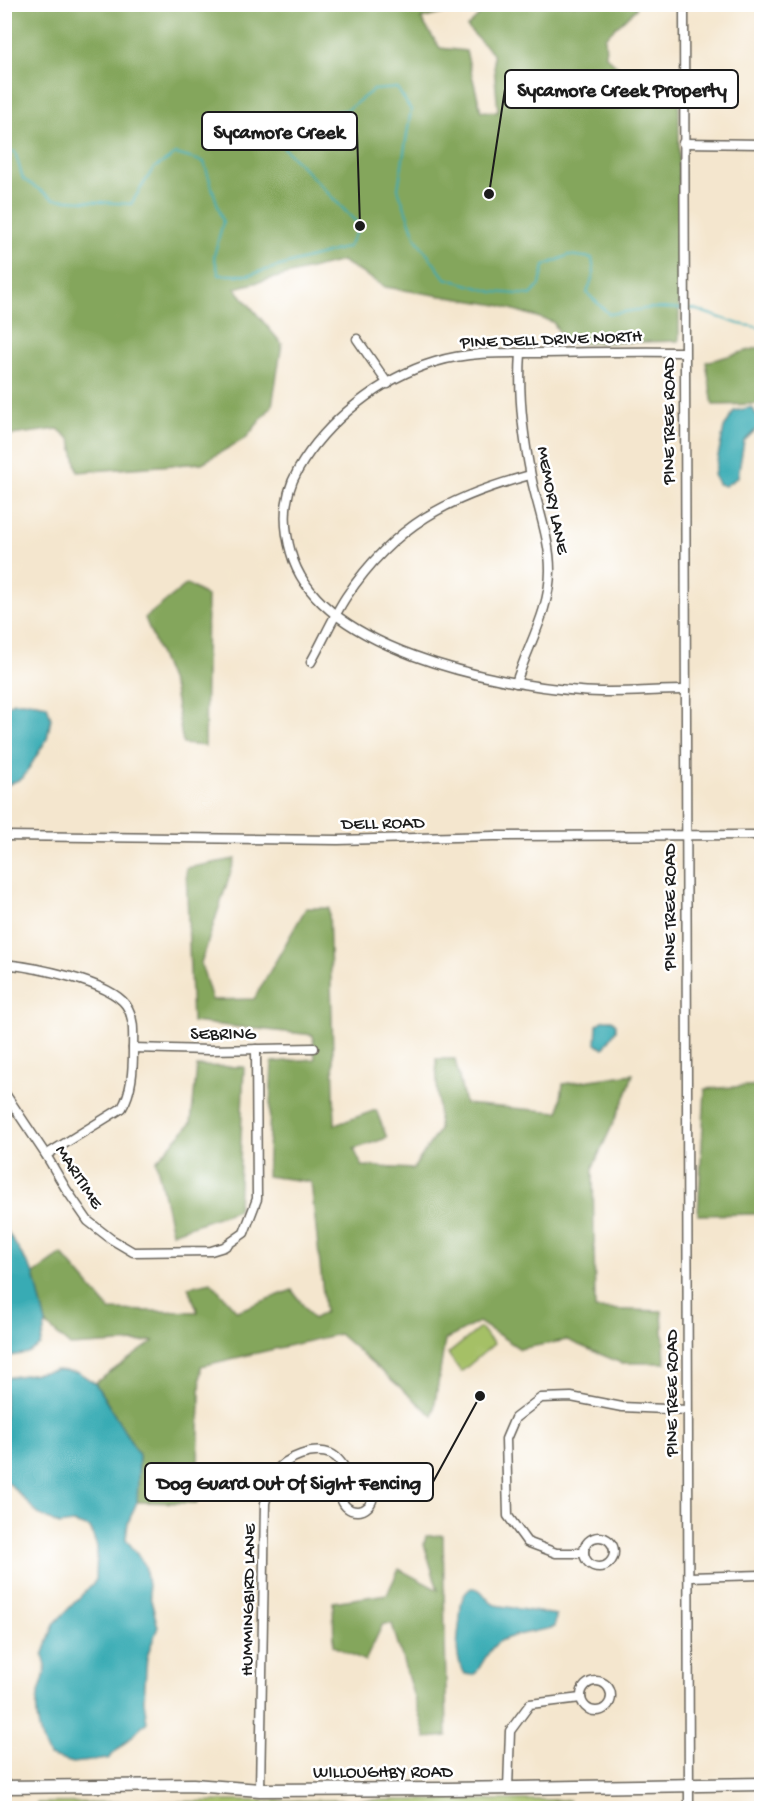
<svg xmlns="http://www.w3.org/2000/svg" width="766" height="1813" viewBox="0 0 766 1813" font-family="'Gochi Hand',sans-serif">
<rect width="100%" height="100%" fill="#fff"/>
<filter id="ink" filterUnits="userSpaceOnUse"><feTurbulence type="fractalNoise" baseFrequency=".0167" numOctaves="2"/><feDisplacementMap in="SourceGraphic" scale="12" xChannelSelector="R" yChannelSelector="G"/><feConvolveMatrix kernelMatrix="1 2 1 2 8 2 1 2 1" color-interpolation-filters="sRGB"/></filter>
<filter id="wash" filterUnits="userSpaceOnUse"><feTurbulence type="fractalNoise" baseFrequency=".008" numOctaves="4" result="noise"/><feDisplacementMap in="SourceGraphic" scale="24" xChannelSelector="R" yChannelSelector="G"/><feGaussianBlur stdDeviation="1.35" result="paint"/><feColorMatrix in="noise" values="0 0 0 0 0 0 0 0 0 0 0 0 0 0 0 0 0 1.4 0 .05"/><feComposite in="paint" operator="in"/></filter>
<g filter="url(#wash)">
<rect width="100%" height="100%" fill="#f4e6ce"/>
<g fill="#a5c066" stroke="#606e41" stroke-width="1.5">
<polygon points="480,1328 494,1344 461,1372 448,1354"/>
<polygon points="357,1800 569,1800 569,1808 37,1808 37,1803"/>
</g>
<g fill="#84a65b" stroke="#50613c" stroke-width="1.5">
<polygon points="8,4 476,5 421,19 440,48 466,51 481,111 498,112 493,54 467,27 490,5 636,5 636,9 605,37 606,56 648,94 679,93 679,341 566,344 553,322 498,305 385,287 342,261 235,288 282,344 272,406 246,438 202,463 78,472 71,440 58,429 5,436 4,6"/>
<polygon points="761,347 761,404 713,405 706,362"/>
<polygon points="187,584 207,596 205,746 183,744 174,690 145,618"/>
<polygon points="235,859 201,963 212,1000 254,999 306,908 329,908 335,1125 376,1110 387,1138 354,1149 362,1166 413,1169 439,1130 436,1059 455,1059 465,1104 559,1112 563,1084 633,1074 627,1093 593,1167 595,1309 662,1311 665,1363 621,1363 567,1340 520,1349 479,1322 445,1340 433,1416 339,1334 201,1366 197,1503 137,1502 139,1455 95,1383 154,1341 70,1346 46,1324 34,1274 62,1254 110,1310 198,1312 188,1287 211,1282 237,1311 292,1290 313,1319 325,1312 311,1182 267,1176 272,1062 315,1059 313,1035 192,1022 186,868"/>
<polygon points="197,1066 244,1067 238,1210 172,1233 156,1161 191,1123"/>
<polygon points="761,1085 761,1214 698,1215 705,1089"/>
<polygon points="443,1535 447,1736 426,1738 392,1624 383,1624 365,1661 334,1646 333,1602 387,1594 399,1569 438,1590 424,1544 426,1536"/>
</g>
<g fill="#39abb4" stroke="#2a6468" stroke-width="1.5">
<polygon points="752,407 759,419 759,427 744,441 738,477 725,486 718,484 714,475 724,428 734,411"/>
<polygon points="13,702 31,702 47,705 51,719 47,739 23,778 5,786 5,707"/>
<polygon points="604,1020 612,1020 616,1024 616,1030 604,1048 600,1047 596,1044 597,1025"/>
<polygon points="5,1221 7,1231 34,1274 46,1324 40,1345 28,1353 5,1357"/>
<path d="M56,1370L78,1372L95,1383L139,1455L137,1502L128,1523L126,1539L145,1565L149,1592L158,1627L147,1656L144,1700L147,1722L108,1759L73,1763L49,1756C41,1741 35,1720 37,1702C39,1686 50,1671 43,1656L54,1624L96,1580L97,1547L90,1528L73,1523L59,1525L38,1514L4,1478L5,1378Z"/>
<path d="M471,1588C484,1587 484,1600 495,1605L556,1615L555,1627C541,1631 504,1635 495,1645C487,1653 482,1664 476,1673L472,1675L465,1674C453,1655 458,1639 460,1618C461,1605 460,1596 471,1588Z"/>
</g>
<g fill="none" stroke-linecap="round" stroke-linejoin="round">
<polyline stroke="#39abb4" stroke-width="2" points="4,151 15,152 23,179 54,199 131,204 153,169 176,154 204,162 223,222 214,256 219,275 248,275 348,247 360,226 284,148 278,130 292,118 347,110 373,90 397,88 411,110 398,189 416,239 445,278 493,292 531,295 540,285 544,266 569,255 592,258 594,273 587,293 609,314 651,308 694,309 739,324 762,328"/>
</g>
</g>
<g filter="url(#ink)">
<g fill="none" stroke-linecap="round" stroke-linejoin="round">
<defs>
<g id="street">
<polyline points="684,4 689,1808"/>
<polyline points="683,143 762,144"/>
<polyline points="357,339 388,384"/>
<path d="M684,352C638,351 591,352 545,353C508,353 470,351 435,362C381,378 326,421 298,470C283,496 283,525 291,553C317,649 496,685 580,691C616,694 651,690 686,690"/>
<path d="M311,662C323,641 333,617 346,597C394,525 449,497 530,475"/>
<path d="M516,683C528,645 550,610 550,570C550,539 537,506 531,476C523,436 518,393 521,353"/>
<polyline points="4,836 338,840 494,836 762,835"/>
<path d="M4,964C33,967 109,981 126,1005C135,1018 133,1035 133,1050C133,1070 132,1091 122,1108L46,1155"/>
<polyline points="133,1048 209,1050 314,1048"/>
<polyline points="4,1092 46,1155 66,1189 88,1221 111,1239 133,1252 211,1251 224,1247 244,1233 257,1199 256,1049"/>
<circle cx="357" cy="1495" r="16"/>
<circle cx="599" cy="1552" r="15"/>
<polyline points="584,1553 556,1553 527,1542 508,1516 506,1439 515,1418 541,1398 571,1397 622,1407 687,1410"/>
<polyline points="689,1577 762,1575"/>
<circle cx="596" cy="1696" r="15"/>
<polyline points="508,1788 510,1731 530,1704 581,1698"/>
<path d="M260,1790L265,1503C268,1494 269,1478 275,1472C287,1457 313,1447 331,1454C340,1458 347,1471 351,1479"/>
</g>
<polyline id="secondary" points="4,1787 193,1785 260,1790 446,1789 762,1784"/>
</defs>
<use href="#street" stroke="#68635a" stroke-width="11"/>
<use href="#secondary" stroke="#68635a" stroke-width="15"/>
<use href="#street" stroke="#fff" stroke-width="8"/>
<use href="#secondary" stroke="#fff" stroke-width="12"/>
</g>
</g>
<g text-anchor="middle" stroke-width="5" stroke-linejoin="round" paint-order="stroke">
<g font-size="18" fill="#1c1c1c" stroke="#fff">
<text transform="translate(551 338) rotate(-2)" y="6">PINE DELL DRIVE NORTH</text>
<text transform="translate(668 421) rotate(-90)" y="6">PINE TREE ROAD</text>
<text transform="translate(554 500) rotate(79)" y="6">MEMORY LANE</text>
<text transform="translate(383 822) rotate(-1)" y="6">DELL ROAD</text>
<text transform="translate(669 907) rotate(-90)" y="6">PINE TREE ROAD</text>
<text x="223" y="1039">SEBRING</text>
<text transform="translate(80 1176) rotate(57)" y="6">MARITIME</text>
<text transform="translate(671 1393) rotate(-90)" y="6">PINE TREE ROAD</text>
<text transform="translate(247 1600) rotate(-89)" y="6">HUMMINGBIRD LANE</text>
<text x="383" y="1777">WILLOUGHBY ROAD</text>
</g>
</g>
<path fill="none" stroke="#1c1c1c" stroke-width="2" d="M489 194L505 89M360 226L357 131M480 1396L433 1482"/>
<g fill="#1c1c1c" stroke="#fff" stroke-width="2">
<circle cx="489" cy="194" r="6"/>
<circle cx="360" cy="226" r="6"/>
<circle cx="480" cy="1396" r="6"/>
</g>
<g fill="#fff" stroke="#1c1c1c" stroke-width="2">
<rect x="505" y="70" width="233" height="38" rx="6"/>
<rect x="202" y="112" width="155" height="38" rx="6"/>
<rect x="145" y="1463" width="288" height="38" rx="6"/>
</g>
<g font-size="20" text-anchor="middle" font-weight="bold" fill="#1c1c1c">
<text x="622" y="96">Sycamore Creek Property</text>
<text x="279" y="138">Sycamore Creek</text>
<text x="289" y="1489">Dog Guard Out Of Sight Fencing</text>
</g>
<rect width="766" height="1813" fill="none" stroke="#fff" stroke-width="24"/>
</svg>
